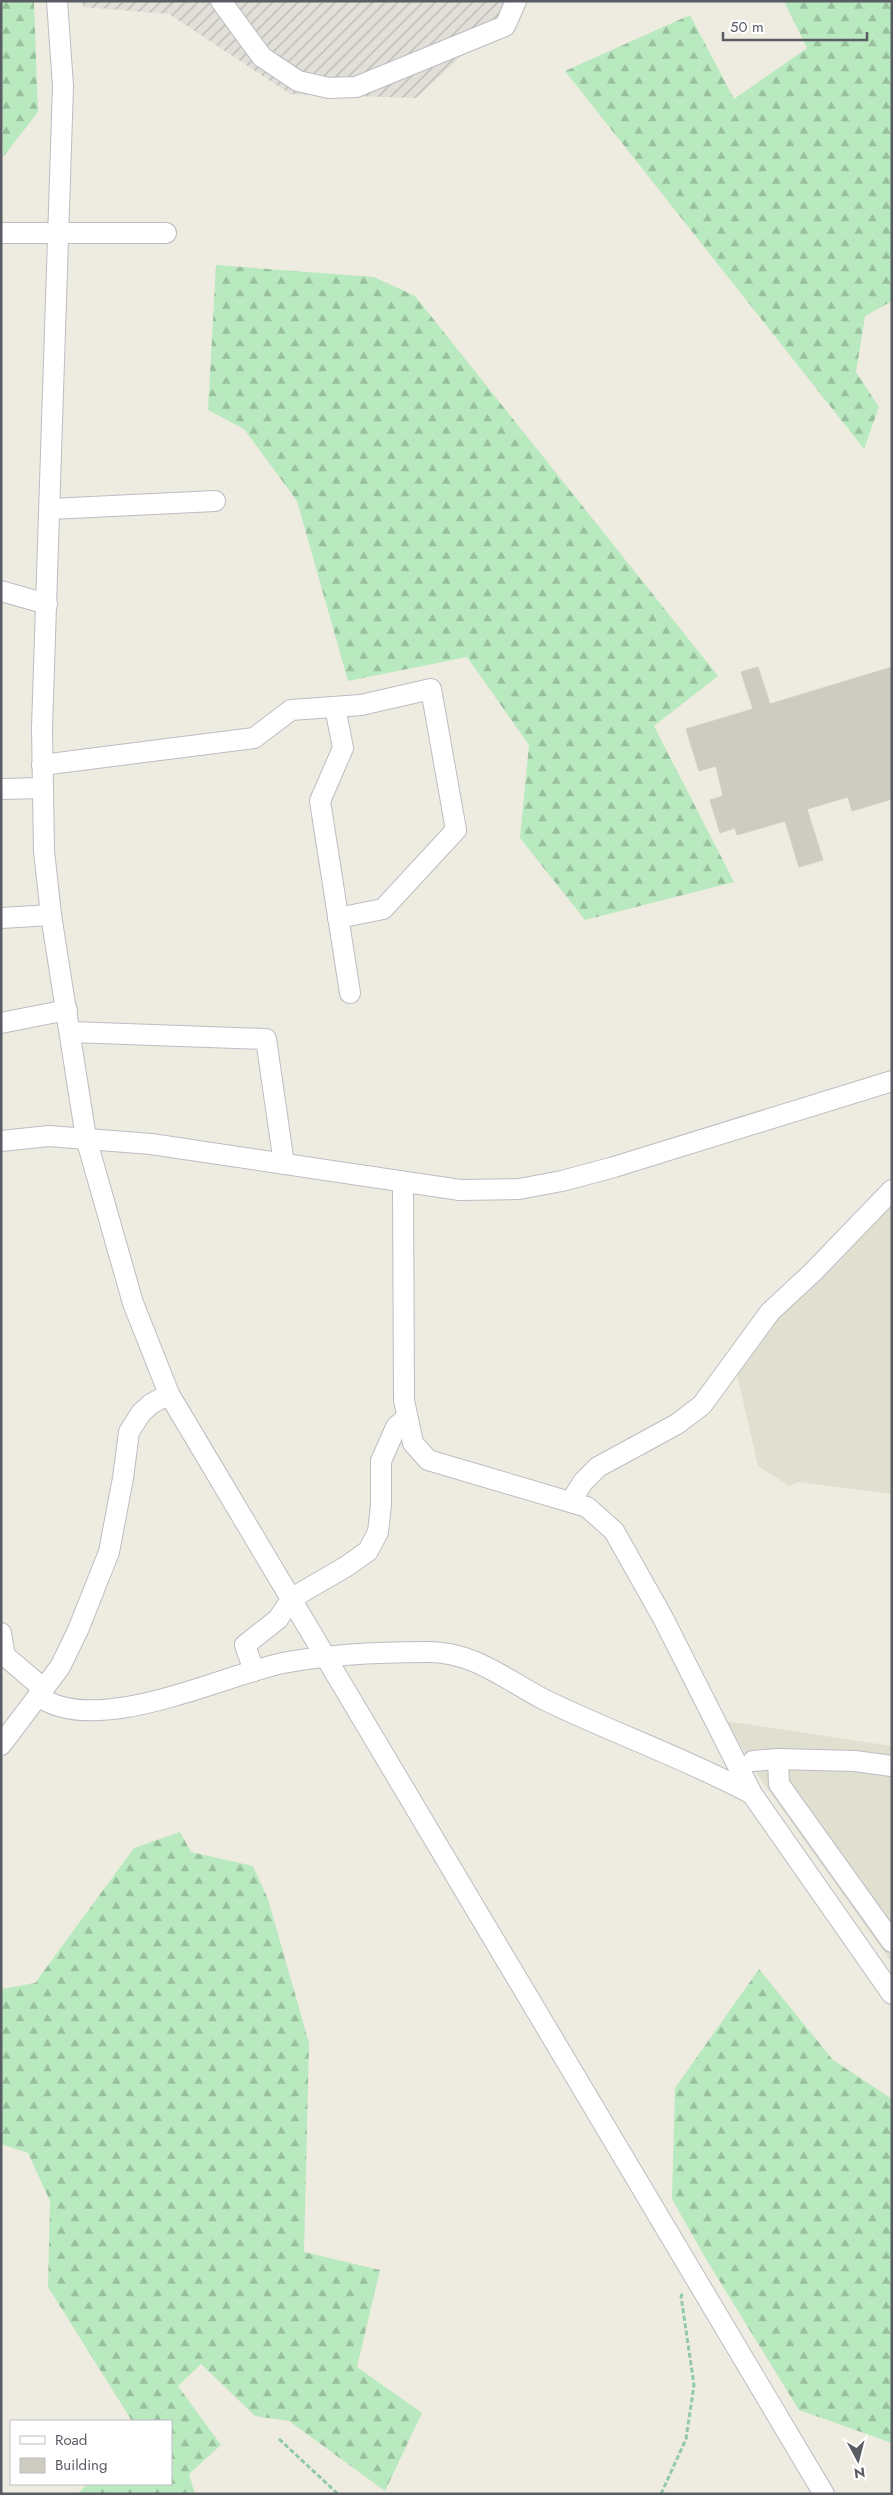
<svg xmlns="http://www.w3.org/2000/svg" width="893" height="2495" viewBox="0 0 893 2495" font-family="Jost,sans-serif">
<defs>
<pattern id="industrial-furrows" width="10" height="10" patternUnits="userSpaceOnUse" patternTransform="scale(1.25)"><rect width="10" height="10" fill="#e1dfd8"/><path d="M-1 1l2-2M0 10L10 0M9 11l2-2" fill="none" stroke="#b9b8b3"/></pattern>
<pattern id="forest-firs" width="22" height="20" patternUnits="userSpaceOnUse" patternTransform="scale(1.25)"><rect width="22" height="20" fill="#b9e9be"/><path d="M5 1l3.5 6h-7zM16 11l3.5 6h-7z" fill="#99c09e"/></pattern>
</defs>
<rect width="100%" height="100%" fill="#eeece0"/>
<polygon fill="url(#industrial-furrows)" points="82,1 522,1 416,98 290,94 169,14 83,7"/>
<g fill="#e0dfd0">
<polygon points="892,1200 892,1494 799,1482 789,1486 758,1466 736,1370 774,1317"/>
<polygon points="726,1721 892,1746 892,1963 757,1774"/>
</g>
<g fill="url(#forest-firs)">
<polygon points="1,1 34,1 38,112 3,157"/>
<polygon points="784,1 892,1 892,301 865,316 856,372 879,407 864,449 565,71 690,15 734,99 807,48"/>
<polygon points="216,265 374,277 415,296 718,676 654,726 734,882 585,920 520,838 529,745 467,657 348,681 297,501 244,429 208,410"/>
<polygon points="180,1832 191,1852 253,1866 268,1899 309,2043 304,2252 380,2270 357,2367 422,2413 385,2491 289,2421 255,2416 201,2364 178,2386 221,2445 189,2474 195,2494 78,2494 87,2484 171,2484 171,2421 132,2421 48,2287 50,2201 28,2153 1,2144 1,1989 35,1983 134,1848"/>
<polygon points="759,1969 833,2060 892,2099 892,2443 799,2410 706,2259 672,2199 675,2088"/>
</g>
<polygon fill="#cecbc1" stroke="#d3cebe" points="758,667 770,704 892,667 892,799 852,811 848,797 807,809 823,860 799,867 785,821 737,835 735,828 720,833 710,800 723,796 716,766 699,771 686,729 753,709 741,672"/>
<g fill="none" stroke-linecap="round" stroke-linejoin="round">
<defs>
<g id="minor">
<polyline points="57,1 63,86 42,728 44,851 51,915 86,1138 133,1303 169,1394 824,2494"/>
<polyline points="221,1 262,57 298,81 329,88 356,87 505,26 516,1"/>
<polyline points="1,233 166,233"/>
<polyline points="50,509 215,501"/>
<polyline points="1,591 47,604"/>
<polyline points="335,707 343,748 320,801 350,993"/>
<polyline points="42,765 254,738 291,710 361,705 431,689 456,830 383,909 338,918"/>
<polyline points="1,789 42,788"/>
<polyline points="1,918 51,915"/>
<polyline points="1,1023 67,1010"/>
<polyline points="71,1032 266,1039 284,1164"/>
<polyline points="1,1141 49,1136 151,1144 460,1190 519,1189 562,1181 614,1167 892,1081"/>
<polyline points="403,1183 404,1400 413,1443 428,1460 587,1507 614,1531 663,1618 752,1794 892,1994"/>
<polyline points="571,1501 583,1482 598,1467 677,1424 702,1405 770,1312 813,1272 892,1190"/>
<polyline points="1,1633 5,1656 44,1689"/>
<polyline points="254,1671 245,1645 278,1619 292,1598 347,1566 368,1551 378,1532 381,1505 381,1461 396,1427 406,1418"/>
<path d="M38,1696C96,1738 220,1676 283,1663C330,1654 379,1652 427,1652C473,1651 506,1680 545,1700C613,1733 685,1758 752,1794"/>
<polyline points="1,1745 60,1667 78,1630 109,1552 123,1478 129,1432 141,1413 151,1404 169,1394"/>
<polyline points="778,1759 779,1784 892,1942"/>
<polyline points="753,1761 778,1759 855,1761 892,1766"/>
</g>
</defs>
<use href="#minor" stroke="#bbbdc3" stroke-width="22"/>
<g stroke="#92caa7" stroke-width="3" stroke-dasharray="5 2.5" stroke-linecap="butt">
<polyline points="279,2439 338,2494"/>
<polyline points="661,2494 686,2439 694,2385 681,2296 683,2293"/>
</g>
<use href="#minor" stroke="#fff" stroke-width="20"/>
</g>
<rect width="893" height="2495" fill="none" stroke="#595c63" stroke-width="5"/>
<rect x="10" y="2420" width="162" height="65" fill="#ffffff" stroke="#bdbec1"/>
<rect x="20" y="2436" width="25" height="8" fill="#ffffff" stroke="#bdbec1"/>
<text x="55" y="2445" font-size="15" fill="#595c63">Road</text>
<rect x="20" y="2458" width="25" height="15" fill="#cecbc1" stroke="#bdbec1"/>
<text x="55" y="2470" font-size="15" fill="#595c63">Building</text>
<g transform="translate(858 2460) rotate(173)" stroke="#ffffff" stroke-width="4" paint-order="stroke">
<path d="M0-4L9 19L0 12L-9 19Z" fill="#595c63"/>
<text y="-8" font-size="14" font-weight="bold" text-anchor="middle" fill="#595c63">N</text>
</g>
<path d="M723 32v8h144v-8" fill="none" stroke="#595c63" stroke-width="2.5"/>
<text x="730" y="32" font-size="15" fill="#595c63" stroke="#ffffff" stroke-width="4" paint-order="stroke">50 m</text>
</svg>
